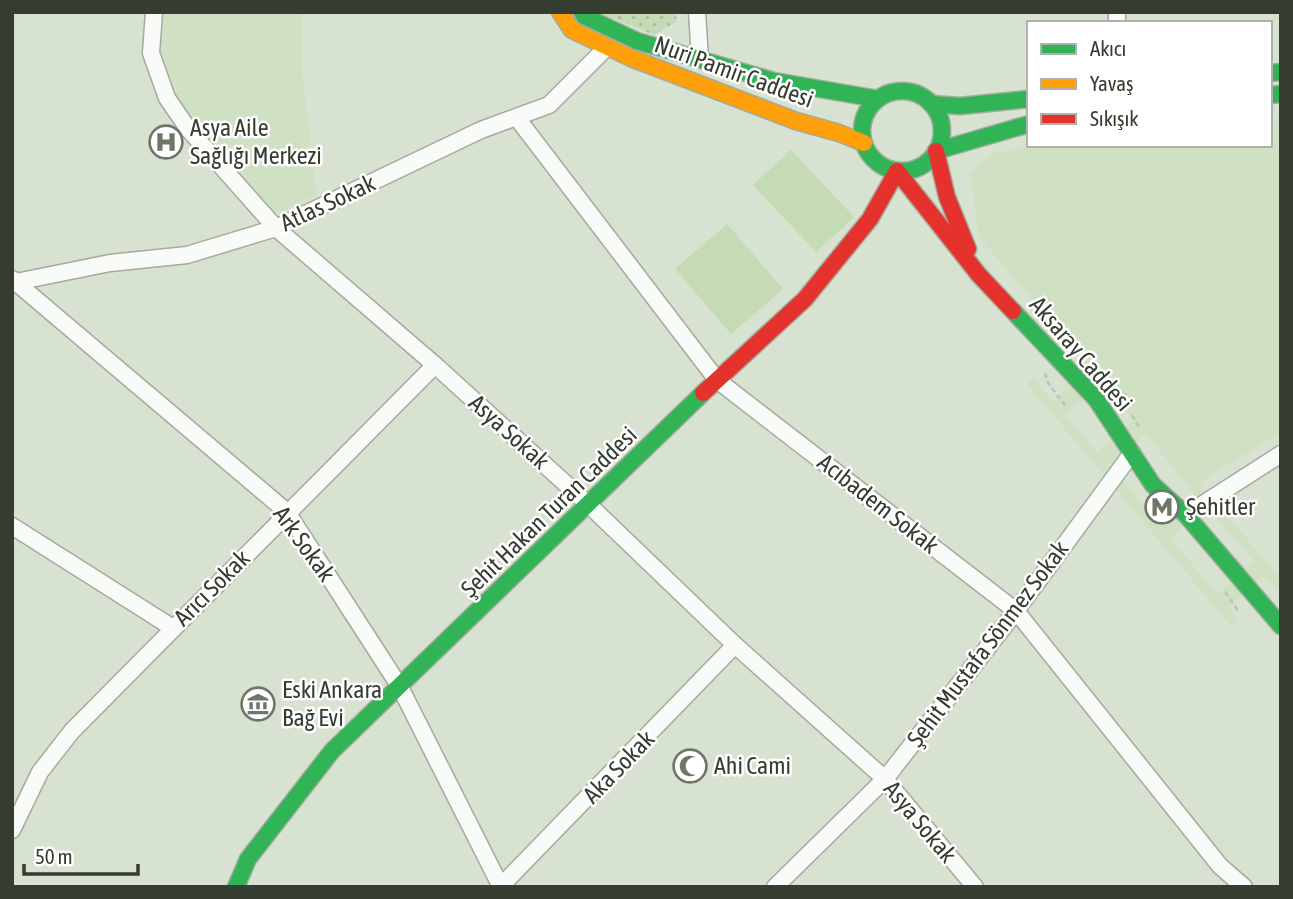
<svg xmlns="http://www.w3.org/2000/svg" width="1293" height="899" viewBox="0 0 1293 899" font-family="'Asap Condensed',sans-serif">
<defs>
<pattern id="grass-dots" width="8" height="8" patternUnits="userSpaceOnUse" patternTransform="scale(1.75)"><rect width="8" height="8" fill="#c4dbb6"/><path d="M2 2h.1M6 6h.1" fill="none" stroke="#a9bd9d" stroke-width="1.8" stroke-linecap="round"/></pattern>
</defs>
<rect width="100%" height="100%" fill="#d7e2d0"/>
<g fill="#cfe0c3" fill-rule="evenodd">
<polygon points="164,12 301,12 302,69 316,195 274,215 192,120 176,97 161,63"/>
<path d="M1281,121V432L1201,481L1196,479L1281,579V584L1276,588L1265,575L1228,607L1239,620L1231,626L1027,384L1034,378L1053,401L1089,369L1070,346L1072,344L978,236L971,174L993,153L1047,145H1270V122ZM1102,383L1134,420L1097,452L1065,414ZM1146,434L1195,494L1159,525L1109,465L1118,458L1127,466L1130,446ZM1206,506L1254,561L1246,566L1237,558L1235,579L1217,594L1170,538Z"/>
</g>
<polygon fill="url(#grass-dots)" points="598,12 675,12 677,21 654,35"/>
<g fill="#c4dbb6">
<polygon points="791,150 854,217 816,252 753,185"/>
<polygon points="727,224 783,289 731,334 675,269"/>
</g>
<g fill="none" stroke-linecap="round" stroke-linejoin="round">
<defs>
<g id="street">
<polyline points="154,12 151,53 167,98 189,130 276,228 435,365 589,505 735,645 885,779 975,887"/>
<polyline points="697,12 700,59"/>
<polyline points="1117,12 1117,23"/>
<polyline points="517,118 717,380 1016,611 1220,866 1244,887"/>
<polyline points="12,279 287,512 400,687 501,887"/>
<polyline points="16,282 110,263 187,255 276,228 481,130 549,105 607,47"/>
<polyline points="1186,515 1281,454"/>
<polyline points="12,526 173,628"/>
<polyline points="12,830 40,772 72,731 435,365"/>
<polyline points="500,887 735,645"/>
<polyline points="775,887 885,779 1016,611 1132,453"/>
</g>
<g id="fast">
<polyline points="582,12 584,16 637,41 774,81 878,99"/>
<polyline points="1270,73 1281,72"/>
<circle cx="902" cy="131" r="40"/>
<polyline points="1270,95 1281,94"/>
<polyline points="931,104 960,106 1029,99"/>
<polyline points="936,151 1029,124"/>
<polyline points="1013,311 1096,399 1153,485 1186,515 1281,626"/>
<polyline points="236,887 248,859 332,751 703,393"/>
</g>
<polyline id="slow" points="560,12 572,30 631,58 796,121 839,133 864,143"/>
<g id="jam">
<polyline points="936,151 947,197 968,249"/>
<polyline points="703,393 805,299 870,219 897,171 979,275 1013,311"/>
</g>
</defs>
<use href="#street" stroke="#a3ab9d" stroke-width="19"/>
<use href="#fast" stroke="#a3ab9d" stroke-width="19"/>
<use href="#slow" stroke="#a3ab9d" stroke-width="19"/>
<use href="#jam" stroke="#a3ab9d" stroke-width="19"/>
<g stroke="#bdc2b9" stroke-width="2.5" stroke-dasharray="5 3.5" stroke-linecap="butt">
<polyline points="1045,373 1048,383 1067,408"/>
<polyline points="1116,396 1127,394"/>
<polyline points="1132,415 1140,429"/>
<polyline points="1225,592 1239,612"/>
</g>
<use href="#street" stroke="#f9fbf8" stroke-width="16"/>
<use href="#fast" stroke="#30b455" stroke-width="16"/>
<use href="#slow" stroke="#ff9f0a" stroke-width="16"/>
<use href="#jam" stroke="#e5322d" stroke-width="16"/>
</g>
<defs>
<symbol id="hospital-ring" viewBox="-11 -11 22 22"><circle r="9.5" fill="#fff" stroke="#6e7668" stroke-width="1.5"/><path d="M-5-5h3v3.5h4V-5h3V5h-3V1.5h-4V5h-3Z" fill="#6e7668"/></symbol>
<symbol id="metro-ring" viewBox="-11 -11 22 22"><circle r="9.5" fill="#fff" stroke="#6e7668" stroke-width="1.5"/><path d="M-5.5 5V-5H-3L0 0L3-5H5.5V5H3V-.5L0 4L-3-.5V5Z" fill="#6e7668"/></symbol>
<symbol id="museum-ring" viewBox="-11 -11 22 22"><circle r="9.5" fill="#fff" stroke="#6e7668" stroke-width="1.5"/><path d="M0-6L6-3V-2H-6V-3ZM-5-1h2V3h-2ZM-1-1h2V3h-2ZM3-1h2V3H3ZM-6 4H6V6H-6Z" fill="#6e7668"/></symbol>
<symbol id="mosque-ring" viewBox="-11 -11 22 22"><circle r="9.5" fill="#fff" stroke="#6e7668" stroke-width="1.5"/><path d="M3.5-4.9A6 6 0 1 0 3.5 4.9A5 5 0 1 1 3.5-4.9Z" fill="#6e7668"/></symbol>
</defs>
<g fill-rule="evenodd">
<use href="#hospital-ring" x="147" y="123" width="38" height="38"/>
<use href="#metro-ring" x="1143" y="488" width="38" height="38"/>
<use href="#museum-ring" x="239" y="685" width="38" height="38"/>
<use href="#mosque-ring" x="671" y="747" width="38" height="38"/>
</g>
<g text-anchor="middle" stroke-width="5" stroke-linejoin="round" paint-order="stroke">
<g font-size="24" fill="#353c30" stroke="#fff">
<text transform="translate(734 72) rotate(20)" y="8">Nuri Pamir Caddesi</text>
<text transform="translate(328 203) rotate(-25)" y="8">Atlas Sokak</text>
<text transform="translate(1081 354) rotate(49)" y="8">Aksaray Caddesi</text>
<text transform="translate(509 432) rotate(42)" y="8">Asya Sokak</text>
<text transform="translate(878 504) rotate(38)" y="8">Acıbadem Sokak</text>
<text transform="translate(549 512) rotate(-44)" y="8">Şehit Hakan Turan Caddesi</text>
<text transform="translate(304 544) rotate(54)" y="8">Ark Sokak</text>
<text transform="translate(212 588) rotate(-45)" y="8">Arıcı Sokak</text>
<text transform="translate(988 644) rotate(-53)" y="8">Şehit Mustafa Sönmez Sokak</text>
<text transform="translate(619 767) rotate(-46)" y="8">Aka Sokak</text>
<text transform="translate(920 822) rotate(50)" y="8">Asya Sokak</text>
</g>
<g font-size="24" fill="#353c30" stroke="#fff" text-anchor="start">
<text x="190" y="136">Asya Aile<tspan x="190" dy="28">Sağlığı Merkezi</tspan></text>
<text x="1186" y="515">Şehitler</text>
<text x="282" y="698">Eski Ankara<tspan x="282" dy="28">Bağ Evi</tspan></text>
<text x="714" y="774">Ahi Cami</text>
</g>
</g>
<rect width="1293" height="899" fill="none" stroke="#353c30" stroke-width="28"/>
<rect x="1027" y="21" width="245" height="126" fill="#ffffff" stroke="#aeb1ac" stroke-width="2"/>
<rect x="1041" y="44" width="35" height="10" fill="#30b455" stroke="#aeb1ac" stroke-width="2"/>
<text x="1090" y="56" font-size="21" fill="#353c30">Akıcı</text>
<rect x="1041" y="79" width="35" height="10" fill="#ff9f0a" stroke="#aeb1ac" stroke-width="2"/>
<text x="1090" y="91" font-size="21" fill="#353c30">Yavaş</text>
<rect x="1041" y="114" width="35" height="10" fill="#e5322d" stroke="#aeb1ac" stroke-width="2"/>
<text x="1090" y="126" font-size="21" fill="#353c30">Sıkışık</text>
<path d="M24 864v10h114v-10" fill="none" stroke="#353c30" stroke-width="3.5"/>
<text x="35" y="864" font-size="21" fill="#353c30" stroke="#ffffff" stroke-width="5" paint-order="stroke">50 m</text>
</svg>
